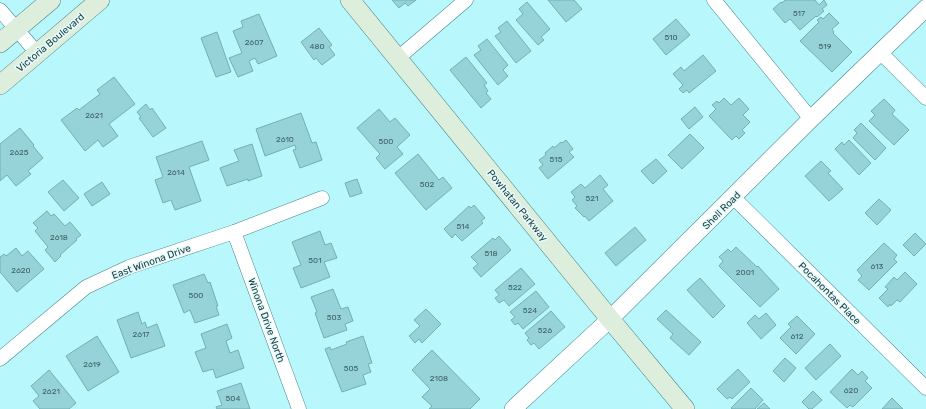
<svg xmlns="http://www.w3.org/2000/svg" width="926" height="409" viewBox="0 0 926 409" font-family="Rubik,sans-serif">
<rect width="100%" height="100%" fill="#b8f7fc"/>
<g fill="#95d3d8" stroke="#73afb4">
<polygon points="392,0 416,0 408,6 405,3 399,8"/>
<polygon points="548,0 574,0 582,9 566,22"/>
<polygon points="785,0 815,0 819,5 824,0 827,5 822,9 824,11 817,17 816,16 800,30 790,19 785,23 773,9 781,2 782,3"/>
<polygon points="527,2 550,29 541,37 544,40 538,45 516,20 523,14 519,9"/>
<polygon points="829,13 839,23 832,29 834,32 833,33 852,52 832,72 800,41 819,22 817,20 821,17 823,19"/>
<polygon points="259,14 277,56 258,64 255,58 249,61 253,71 238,77 229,58 242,53 233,31 243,27 241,21"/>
<polygon points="676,19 690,35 666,55 653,39"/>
<polygon points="507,21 531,51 516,63 495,36 501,32 498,28"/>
<polygon points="319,28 332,45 329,47 335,55 322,65 316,58 314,60 301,42"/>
<polygon points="217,32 231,72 216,77 201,38"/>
<polygon points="487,39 508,65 503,70 508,76 498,85 474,55 481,50 478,46"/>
<polygon points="703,55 716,71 689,93 687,90 683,93 679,89 683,85 673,74 681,67 684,71"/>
<polygon points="466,57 487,83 484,85 488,91 486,93 491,99 481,108 450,70"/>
<polygon points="114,77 135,104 109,124 118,136 103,147 98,140 85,151 61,120 77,108 79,110 100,94 97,90"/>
<polygon points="724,98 731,105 739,98 749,109 743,115 750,122 742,130 745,133 739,139 736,136 732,140 709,116 716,109 712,105 717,101 719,103"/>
<polygon points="884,99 895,110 892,114 909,130 894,145 869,121 875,115 871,111"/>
<polygon points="146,104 150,110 152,108 166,128 153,137 139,118 141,117 137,112"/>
<polygon points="695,107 703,117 689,129 681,119"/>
<polygon points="379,109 390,122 395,118 410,135 397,147 403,154 385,169 376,158 380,154 357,128"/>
<polygon points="301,113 312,143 316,142 322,160 300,168 293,150 296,149 295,145 265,156 256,129"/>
<polygon points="861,123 886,148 875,160 853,138 857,133 854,130"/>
<polygon points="20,128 34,145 33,146 43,158 28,171 31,174 16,186 7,175 0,181 0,144"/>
<polygon points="690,134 704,148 682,169 668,155"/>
<polygon points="566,140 573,149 569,152 574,157 548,179 539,168 543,165 539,160 546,155 545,153 553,146 554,148 561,142 562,143"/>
<polygon points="849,140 871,163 859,175 835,149 842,142 844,145"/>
<polygon points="202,141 209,160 189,167 201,201 175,210 171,200 163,203 155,180 163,177 156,157"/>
<polygon points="252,144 262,176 248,181 248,179 227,186 220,168 239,161 234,150"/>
<polygon points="418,154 439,180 443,177 452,188 426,210 395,173"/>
<polygon points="656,159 667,171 653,184 641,171"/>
<polygon points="821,161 831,171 828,173 843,189 829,201 805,176"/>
<polygon points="600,175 608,185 603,189 613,201 589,221 585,216 584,217 575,208 577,206 572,200 575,197 571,192 581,184 585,188"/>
<polygon points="357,179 362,193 350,197 345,183"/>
<polygon points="63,180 79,198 64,211 48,192"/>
<polygon points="102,182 110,194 92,206 84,194"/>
<polygon points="879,199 891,210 877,225 865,213"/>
<polygon points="474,205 485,218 481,221 483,223 462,241 455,234 452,238 444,229 469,206 471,208"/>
<polygon points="47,211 51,216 54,214 65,226 70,222 81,235 76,239 77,240 60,255 61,256 55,262 45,250 48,247 35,231 38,228 33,223"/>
<polygon points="635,227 646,240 616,266 605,253"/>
<polygon points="320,231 325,245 331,243 337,258 324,262 330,277 301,288 293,268 301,265 292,242"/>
<polygon points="915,233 926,244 914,256 903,245"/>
<polygon points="499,236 511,250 481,277 473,268 478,264 471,257 493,238 495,240"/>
<polygon points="884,243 897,255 894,259 897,262 869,290 858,280 862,276 857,270"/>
<polygon points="736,247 757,267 758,266 779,289 760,307 719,266 723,261 719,257 728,249 731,252"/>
<polygon points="16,248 22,256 28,251 44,269 17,292 0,272 0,257 4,254 6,256"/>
<polygon points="521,268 535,284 509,306 504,300 499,303 495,298 499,295 495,290"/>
<polygon points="905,272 917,284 900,302 897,300 891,306 890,304 888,307 879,298 888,289 885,287 894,277 897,280"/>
<polygon points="204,274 208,283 210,282 218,306 216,306 219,315 195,323 190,310 184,313 173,285"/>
<polygon points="700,278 725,306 713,318 687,290"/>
<polygon points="333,289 341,309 348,307 353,321 345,324 347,330 324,338 315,313 317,312 311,297"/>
<polygon points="536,291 549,307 523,329 518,323 515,325 511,320 515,317 510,312"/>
<polygon points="426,309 441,324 422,343 419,339 415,343 409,336 420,326 414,320"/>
<polygon points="666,310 701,342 689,355 670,338 673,334 657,319"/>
<polygon points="551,311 565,327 539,349 534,343 531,345 527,340 529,338 525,333"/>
<polygon points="138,312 142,324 145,322 147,328 157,324 165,346 131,358 117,320"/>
<polygon points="766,313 776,325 761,339 747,323 755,315 759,319"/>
<polygon points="797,316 815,334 796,354 780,338 791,327 788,324"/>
<polygon points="227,324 232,338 226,341 230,353 238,350 244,368 216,378 213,369 203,372 195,352 206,348 201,334"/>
<polygon points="97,336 119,372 88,391 66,356"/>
<polygon points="363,336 372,363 368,364 371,372 363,375 366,384 342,392 325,349 330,347 331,350 347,344 346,342"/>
<polygon points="830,344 841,356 816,380 805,368"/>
<polygon points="432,350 480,399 470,409 429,409 432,406 422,397 430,389 412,370"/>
<polygon points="785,358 796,368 784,382 773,371"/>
<polygon points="738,369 750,382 732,399 730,397 727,399 717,389"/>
<polygon points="852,369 858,375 862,371 868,378 865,381 872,388 853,407 850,405 847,408 830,392"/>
<polygon points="49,370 76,403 69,409 40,409 33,401 39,396 31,386"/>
<polygon points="241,383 250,409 217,409 216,407 222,405 217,391"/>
<polygon points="751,388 763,400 755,409 732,409 731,408"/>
<polygon points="813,391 822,400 812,409 809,409 802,402"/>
<polygon points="892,398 903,409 882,409"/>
<polygon points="764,403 770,409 757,409"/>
</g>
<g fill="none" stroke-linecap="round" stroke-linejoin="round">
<defs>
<g id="minor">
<polyline points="714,0 811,119"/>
<polyline points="0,10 37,53"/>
<polyline points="880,52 926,98"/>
<polyline points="398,58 466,0"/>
<polyline points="733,197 926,388"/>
<polyline points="234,232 299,409"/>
<polyline points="0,359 86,287 129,267 234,232 322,198"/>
</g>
<polyline id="tertiary" points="513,409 610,319 811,119 926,8"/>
<g id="secondary">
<polyline points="350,0 610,319 685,409"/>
<polyline points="0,43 51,0"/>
<polyline points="0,85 100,0"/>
</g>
</defs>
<use href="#minor" stroke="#468287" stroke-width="15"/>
<use href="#tertiary" stroke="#468287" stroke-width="18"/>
<use href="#secondary" stroke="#468287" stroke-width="20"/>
<use href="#minor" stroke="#fff" stroke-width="14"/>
<use href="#tertiary" stroke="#fff" stroke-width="17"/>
<use href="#secondary" stroke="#ddeedc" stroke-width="19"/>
</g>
<g text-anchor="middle" stroke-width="3" stroke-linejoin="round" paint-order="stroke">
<g font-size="8" fill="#406265">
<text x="799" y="16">517</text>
<text x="671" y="40">510</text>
<text x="254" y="45">2607</text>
<text x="317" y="49">480</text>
<text x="825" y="49">519</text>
<text x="94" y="118">2621</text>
<text x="285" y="142">2610</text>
<text x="386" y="144">500</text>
<text x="19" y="155">2625</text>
<text x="556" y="162">515</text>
<text x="176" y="175">2614</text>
<text x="427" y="187">502</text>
<text x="592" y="201">521</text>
<text x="463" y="229">514</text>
<text x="59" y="240">2618</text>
<text x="491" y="256">518</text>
<text x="315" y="263">501</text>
<text x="877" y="269">613</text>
<text x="21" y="273">2620</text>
<text x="745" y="275">2001</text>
<text x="515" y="290">522</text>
<text x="196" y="298">500</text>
<text x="530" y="313">524</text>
<text x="334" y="320">503</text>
<text x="545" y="333">526</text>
<text x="141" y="337">2617</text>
<text x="797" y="339">612</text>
<text x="92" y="367">2619</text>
<text x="351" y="371">505</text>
<text x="439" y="381">2108</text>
<text x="851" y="393">620</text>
<text x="51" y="394">2621</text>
<text x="233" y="401">504</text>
</g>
<g font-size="10" fill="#243d3f" stroke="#e4fcfe">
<text transform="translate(50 42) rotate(-40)" y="4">Victoria Boulevard</text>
<text transform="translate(518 205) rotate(51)" y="4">Powhatan Parkway</text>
<text transform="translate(721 210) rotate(-45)" y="4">Shell Road</text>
<text transform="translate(151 261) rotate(-20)" y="4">East Winona Drive</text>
<text transform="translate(830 293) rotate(45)" y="4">Pocahontas Place</text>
<text transform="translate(267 320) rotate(70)" y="4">Winona Drive North</text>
</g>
</g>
</svg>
